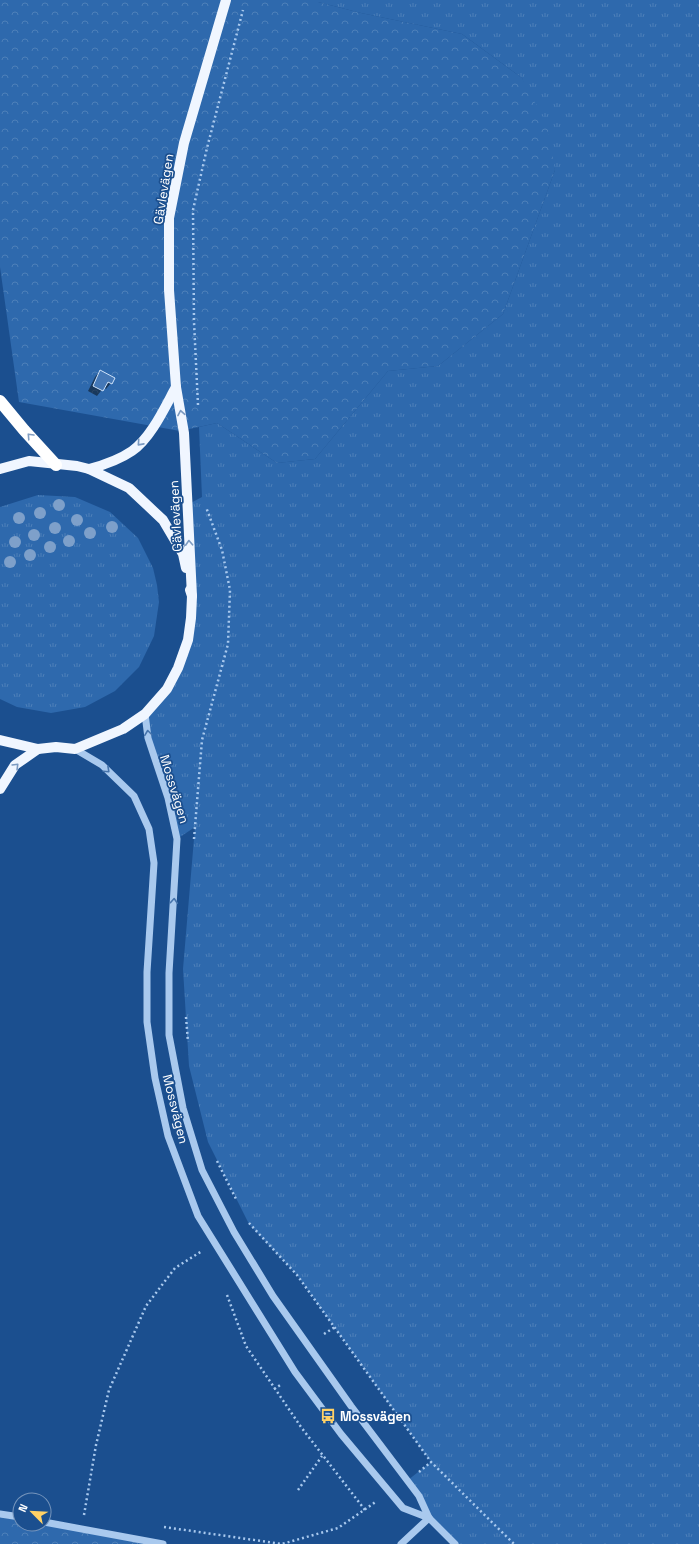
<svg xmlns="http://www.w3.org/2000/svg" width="699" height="1544" viewBox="0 0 699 1544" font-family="'Space Grotesk',sans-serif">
<defs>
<pattern id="grass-tufts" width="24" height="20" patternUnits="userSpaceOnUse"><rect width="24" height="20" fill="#2e69ad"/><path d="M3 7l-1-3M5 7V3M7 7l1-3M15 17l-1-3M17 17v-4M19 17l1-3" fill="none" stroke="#4d80b9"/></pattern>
<pattern id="forest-crowns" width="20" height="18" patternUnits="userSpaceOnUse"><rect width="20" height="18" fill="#2e69ad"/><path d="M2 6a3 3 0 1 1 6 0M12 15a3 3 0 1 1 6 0" fill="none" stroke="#4d80b9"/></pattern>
</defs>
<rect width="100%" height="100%" fill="#1b4f8f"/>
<g fill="url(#grass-tufts)">
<polygon points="318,0 699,0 699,1544 455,1544 429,1518 408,1480 431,1462 297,1275 249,1224 208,1142 189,1066 183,969 195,827 177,839 145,714 167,689 188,640 187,505 202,497 199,427 217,423 277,463 315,459 388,371 438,366 503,314 555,170 522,78 462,34 361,13 318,2"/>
<polygon points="38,495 75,497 110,512 138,538 153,568 157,585 159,602 154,636 139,667 115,691 85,707 51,713 17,707 0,699 0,507"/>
</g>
<g fill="url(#forest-crowns)">
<polygon points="0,0 318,0 318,2 361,13 462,34 522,78 547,125 555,170 503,314 438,366 388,371 315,459 277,463 217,423 180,431 19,402 0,267"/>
<polygon points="0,1514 20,1518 20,1524 44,1524 163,1544 0,1544"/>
</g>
<polygon fill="#0007" points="100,371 111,383 106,389 104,387 97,396 88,391 95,377"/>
<polygon fill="#4478b7" stroke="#cfe3fa" points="100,370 115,378 112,384 108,382 103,391 93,386"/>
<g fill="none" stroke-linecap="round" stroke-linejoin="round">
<g stroke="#a9c9ee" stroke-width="2.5" stroke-dasharray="2 3" stroke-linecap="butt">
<polyline points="198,405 194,322 193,210 207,148 243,10"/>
<polyline points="194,839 202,740 228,644 230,590 222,550 206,507"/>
<polyline points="186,1017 188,1042"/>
<polyline points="217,1161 236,1199"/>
<polyline points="249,1223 297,1275 431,1462 514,1544"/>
<polyline points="227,1295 246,1346 301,1427 365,1510"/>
<polyline points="324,1334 335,1327"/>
<polyline points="274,1389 282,1384"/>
<polyline points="419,1472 431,1462"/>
<polyline points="298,1490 322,1456"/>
<polyline points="84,1515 96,1445 109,1390 146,1306 175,1268 202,1251"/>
<polyline points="164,1527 282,1544 338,1528 377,1501"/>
</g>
<g stroke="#a9c9ee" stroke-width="7">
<polyline points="145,714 148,738 168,798 177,839 169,973 169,1035 183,1108 202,1170 234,1232 273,1296 351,1406 419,1496 429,1518 455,1544"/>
<polyline points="75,749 102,765 134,796 149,829 154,863 147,972 147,1022 155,1078 168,1136 198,1216 295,1372 341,1434 403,1508 429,1518"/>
<polyline points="0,1514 20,1517"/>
<polyline points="44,1522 163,1544"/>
<polyline points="401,1544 429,1518"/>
</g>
<g stroke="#f0f6ff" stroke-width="10">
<polyline points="0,469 29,461 77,466 89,469 129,488 163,520 183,554 186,568"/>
<path d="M89,469C104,465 119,460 132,451C151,438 165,407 176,387"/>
<polyline points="192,596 184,433 176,387 169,290 169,218 184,143 226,0"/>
<polyline points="0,740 38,749 56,747 75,749 123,729 145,714 167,689 178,668 188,640 191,618 192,596 190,590"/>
<polyline points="0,789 15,765 38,749"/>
</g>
<polyline stroke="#fff" stroke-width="12" points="0,401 24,430 56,465"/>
</g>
<g fill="#7ea0ca">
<circle cx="59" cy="505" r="6"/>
<circle cx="40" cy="513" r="6"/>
<circle cx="19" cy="518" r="6"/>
<circle cx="77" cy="520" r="6"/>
<circle cx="112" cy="527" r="6"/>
<circle cx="55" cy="528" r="6"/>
<circle cx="90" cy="533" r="6"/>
<circle cx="34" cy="535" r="6"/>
<circle cx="69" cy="541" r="6"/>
<circle cx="15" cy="542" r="6"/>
<circle cx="50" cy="547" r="6"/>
<circle cx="30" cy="555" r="6"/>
<circle cx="10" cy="562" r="6"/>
</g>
<defs><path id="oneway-chevron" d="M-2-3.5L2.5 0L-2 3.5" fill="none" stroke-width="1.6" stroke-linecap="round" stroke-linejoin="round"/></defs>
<g stroke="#7b9ac1">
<use href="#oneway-chevron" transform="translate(181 413) rotate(-100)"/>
<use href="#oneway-chevron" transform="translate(140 443) rotate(132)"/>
<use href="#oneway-chevron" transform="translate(189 543) rotate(-93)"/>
<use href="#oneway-chevron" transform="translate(16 766) rotate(-45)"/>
</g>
<use stroke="#829ec1" href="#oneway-chevron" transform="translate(30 436) rotate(-133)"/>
<g stroke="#4674ac">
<use href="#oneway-chevron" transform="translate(148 733) rotate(-97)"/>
<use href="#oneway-chevron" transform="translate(107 770) rotate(43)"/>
<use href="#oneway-chevron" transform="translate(174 901) rotate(-86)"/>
</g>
<defs>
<symbol id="bus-bare" viewBox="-9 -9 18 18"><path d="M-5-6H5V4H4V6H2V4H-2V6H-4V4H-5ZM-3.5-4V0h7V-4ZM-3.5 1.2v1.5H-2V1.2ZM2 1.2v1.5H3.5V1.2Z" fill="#ffd166" stroke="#1b4f8f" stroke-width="2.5" paint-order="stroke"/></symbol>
</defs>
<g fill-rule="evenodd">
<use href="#bus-bare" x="317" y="1405" width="22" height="22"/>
</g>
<g text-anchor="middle" stroke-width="3.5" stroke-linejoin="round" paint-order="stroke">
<g font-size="13" fill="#fff" stroke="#1b4f8f">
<text transform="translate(163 189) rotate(-81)" y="5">Gävlevägen</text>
<text transform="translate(175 516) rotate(-93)" y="5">Gävlevägen</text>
<text transform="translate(175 789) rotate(73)" y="5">Mossvägen</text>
<text transform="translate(176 1109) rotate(76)" y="5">Mossvägen</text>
</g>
<g font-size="13" font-weight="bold" fill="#fff" stroke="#1b4f8f" text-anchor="start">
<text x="340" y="1421">Mossvägen</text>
</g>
</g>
<g transform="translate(32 1512) rotate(294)"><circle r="19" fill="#1b4f8f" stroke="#7695bc"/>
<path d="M0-3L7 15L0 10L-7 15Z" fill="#ffd166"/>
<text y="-6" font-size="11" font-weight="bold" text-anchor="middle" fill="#ffffff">N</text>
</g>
</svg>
